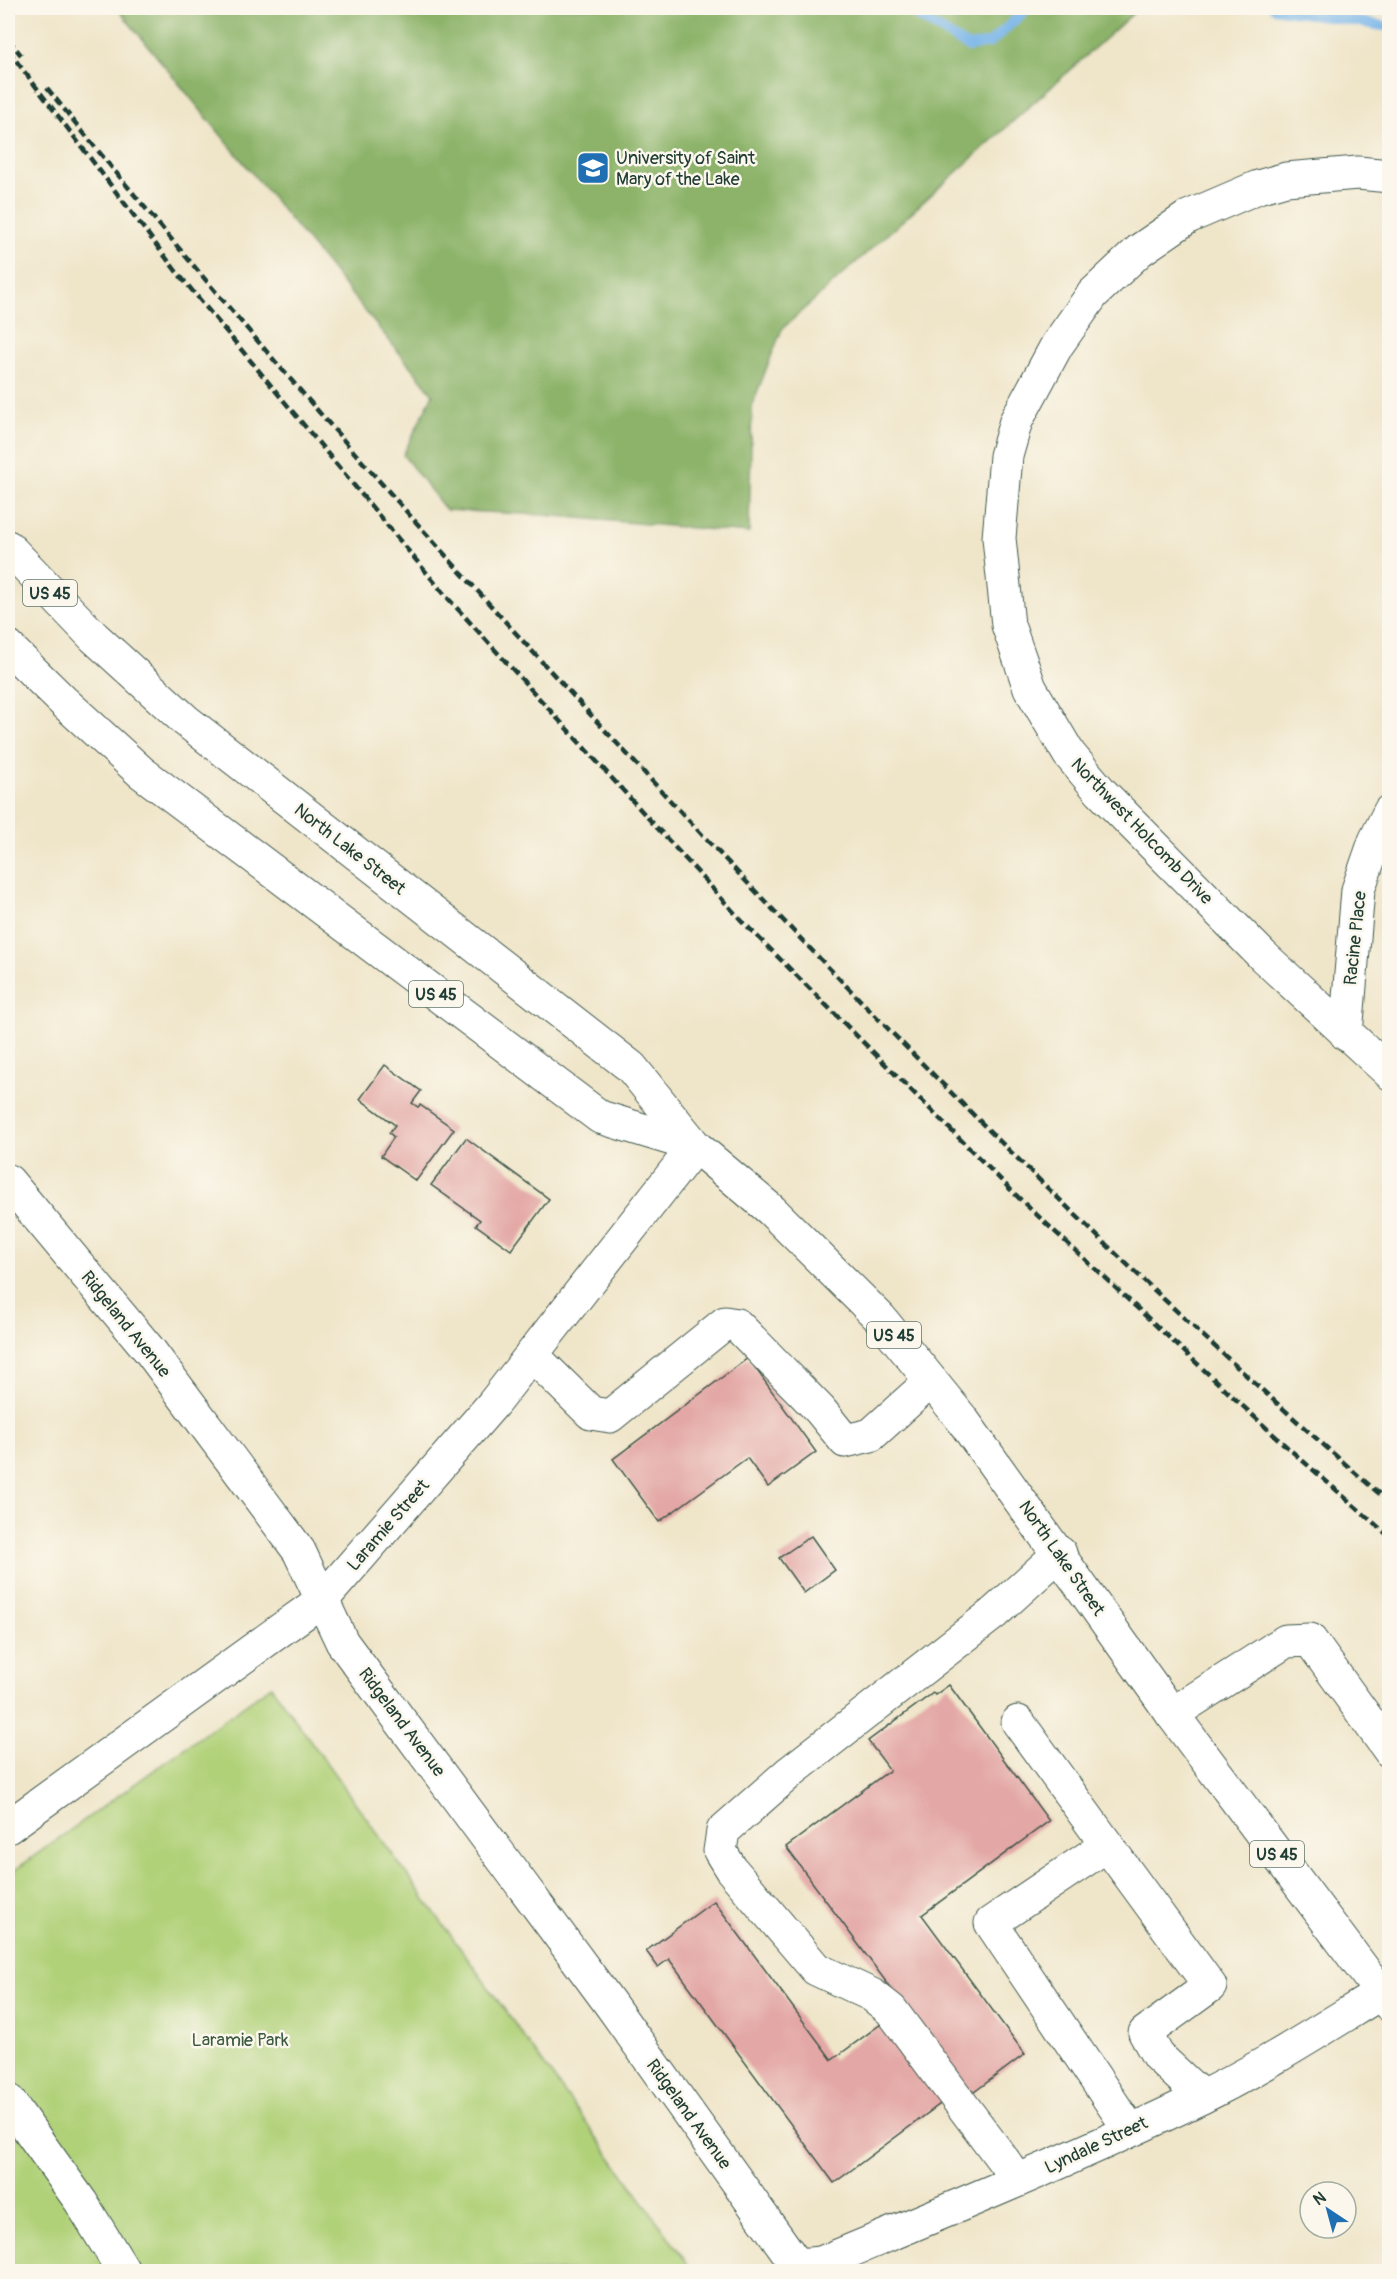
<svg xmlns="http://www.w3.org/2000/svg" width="1397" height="2279" viewBox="0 0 1397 2279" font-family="Pangolin,sans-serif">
<rect width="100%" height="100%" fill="#fbf7ec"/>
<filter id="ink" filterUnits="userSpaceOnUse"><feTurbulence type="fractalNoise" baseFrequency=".0167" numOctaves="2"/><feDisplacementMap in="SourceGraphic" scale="12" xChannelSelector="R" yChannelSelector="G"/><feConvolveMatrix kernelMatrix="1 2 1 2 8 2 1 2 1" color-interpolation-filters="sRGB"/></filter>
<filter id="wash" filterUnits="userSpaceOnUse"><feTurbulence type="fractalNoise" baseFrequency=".008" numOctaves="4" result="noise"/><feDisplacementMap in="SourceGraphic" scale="24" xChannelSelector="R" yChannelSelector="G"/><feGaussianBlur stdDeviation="1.35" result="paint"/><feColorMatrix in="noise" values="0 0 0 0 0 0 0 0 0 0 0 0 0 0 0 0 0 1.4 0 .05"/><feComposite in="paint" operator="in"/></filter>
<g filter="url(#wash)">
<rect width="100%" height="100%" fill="#efe5c9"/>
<polygon fill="#b1d179" stroke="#688756" stroke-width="1.5" points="271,1686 693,2271 8,2271 8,1875"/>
<polygon fill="#8cb369" stroke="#56784e" stroke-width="1.5" points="117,8 1139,8 782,329 752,405 749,533 544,515 446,510 403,455 433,394"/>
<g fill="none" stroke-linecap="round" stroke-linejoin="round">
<g stroke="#75b3e8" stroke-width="10">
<polyline points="905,8 968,47 990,43 1028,8"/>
<polyline points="1274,8 1390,27"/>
</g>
</g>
<g id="blocks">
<g fill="#e3a7a5">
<polygon points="385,1065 421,1091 412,1103 418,1107 420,1105 454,1129 416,1181 381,1156 394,1137 389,1133 395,1125 360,1099"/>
<polygon points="466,1138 549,1199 511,1250 476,1225 480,1220 431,1185"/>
<polygon points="748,1358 816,1452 768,1487 747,1458 659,1522 613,1459"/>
<polygon points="811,1536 835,1570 804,1593 779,1558"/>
<polygon points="949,1685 1049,1821 922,1915 1025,2054 970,2095 786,1847 890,1770 868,1741 933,1693 935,1695"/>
<polygon points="714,1901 832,2060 885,2021 944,2101 834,2183 669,1959 658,1967 646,1951"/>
</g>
</g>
</g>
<g filter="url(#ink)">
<use href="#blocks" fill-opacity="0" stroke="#3e564a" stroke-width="1.5"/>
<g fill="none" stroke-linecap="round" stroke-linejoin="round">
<defs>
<g id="minor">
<polyline points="1390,176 1358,173 1286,179 1258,187 1188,217 1140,250 1093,294 1057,345 1016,421 1006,456 999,538 1008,625 1030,688 1069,754 1101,792 1263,956 1390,1073"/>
<polyline points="1346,1034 1358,890 1375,841 1390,811"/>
<polyline points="8,1181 150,1351 299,1551 342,1642 608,2001 797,2265"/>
<polyline points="532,1355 591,1413 610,1416 725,1323 737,1325 820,1410 845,1441 871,1435 931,1381"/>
<polyline points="1172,1714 1286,1641 1310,1640 1390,1751"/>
<polyline points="1018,1722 1107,1845"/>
<polyline points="8,1827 322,1600 493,1404 695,1146"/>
<polyline points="8,2100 81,2202 124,2272"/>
<polyline points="1130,2130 991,1923 1107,1845 1210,1986 1145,2033 1158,2056 1202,2097"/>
<polyline points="1018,2180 891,2010 872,1995 816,1969 731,1869 720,1851 723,1831 790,1772 994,1613 1060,1553"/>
<path d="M797,2265L821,2263C948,2210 1076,2158 1200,2098C1262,2068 1322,2029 1381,1993"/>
</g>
<g id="major">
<polyline points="8,547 94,637 185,720 631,1067 695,1146 771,1210 880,1318 962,1419 1172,1714 1390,2005"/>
<polyline points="8,647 64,702 141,772 600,1117 695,1146"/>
</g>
</defs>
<use href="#minor" stroke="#3e564a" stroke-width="35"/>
<use href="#major" stroke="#3e564a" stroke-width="35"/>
<use href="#minor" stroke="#fff" stroke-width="33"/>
<use href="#major" stroke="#fff" stroke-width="33"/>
<g stroke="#1f3d34" stroke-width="4.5" stroke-dasharray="9 4.5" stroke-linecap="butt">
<polyline points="8,39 21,55"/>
<polyline points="8,50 176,271 445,595 742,921 1023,1202 1287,1447 1390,1537"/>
<path d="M47,88C236,322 435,548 640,768C878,1025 1125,1274 1390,1503"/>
</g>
</g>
</g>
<defs>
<symbol id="university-square" viewBox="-11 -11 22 22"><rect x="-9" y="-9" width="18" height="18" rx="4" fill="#1f6fb2" stroke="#fbf7ec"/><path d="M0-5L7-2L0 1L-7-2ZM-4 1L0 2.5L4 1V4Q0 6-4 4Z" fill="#fff"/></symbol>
</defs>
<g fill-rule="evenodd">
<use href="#university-square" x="574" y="149" width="38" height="38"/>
</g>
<g text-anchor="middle" stroke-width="5" stroke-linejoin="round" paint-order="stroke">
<g fill="#fbf7ec" stroke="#61756b" stroke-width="1.5">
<rect x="23" y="580" width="54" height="26" rx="4.5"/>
<rect x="409" y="981" width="54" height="26" rx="4.5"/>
<rect x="867" y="1322" width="54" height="26" rx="4.5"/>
<rect x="1250" y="1841" width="54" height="26" rx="4.5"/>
</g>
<g font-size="16" font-weight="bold" fill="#1f3d34">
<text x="50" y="599">US 45</text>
<text x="436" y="1000">US 45</text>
<text x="894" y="1341">US 45</text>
<text x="1277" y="1860">US 45</text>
</g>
<g font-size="18" fill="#1f3d34" stroke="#fbf7ec" text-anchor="start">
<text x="616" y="164">University of Saint<tspan x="616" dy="21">Mary of the Lake</tspan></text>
</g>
<g font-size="18" fill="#1f3d34" stroke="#fbf7ec">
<text transform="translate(1142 831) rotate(46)" y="6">Northwest Holcomb Drive</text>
<text transform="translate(350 849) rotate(38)" y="6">North Lake Street</text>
<text transform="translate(1355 938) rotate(-84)" y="6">Racine Place</text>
<text transform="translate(126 1324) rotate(51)" y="6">Ridgeland Avenue</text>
<text transform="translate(388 1525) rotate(-49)" y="6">Laramie Street</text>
<text transform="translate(1062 1558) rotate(55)" y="6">North Lake Street</text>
<text transform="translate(402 1722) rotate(53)" y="6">Ridgeland Avenue</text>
<text transform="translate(689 2114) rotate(54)" y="6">Ridgeland Avenue</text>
<text transform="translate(1096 2145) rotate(-25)" y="6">Lyndale Street</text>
</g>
<g font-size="18" fill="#3c5b42" stroke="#fbf7ec">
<text x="240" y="2046">Laramie Park</text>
</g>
</g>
<rect width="1397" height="2279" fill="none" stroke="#fbf7ec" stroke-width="30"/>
<g transform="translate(1328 2210) rotate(324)"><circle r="28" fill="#fbf7ec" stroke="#a3ada2" stroke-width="1.5"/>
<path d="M0-4.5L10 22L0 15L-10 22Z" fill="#1f6fb2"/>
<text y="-9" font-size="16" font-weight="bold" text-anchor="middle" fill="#1f3d34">N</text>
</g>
</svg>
